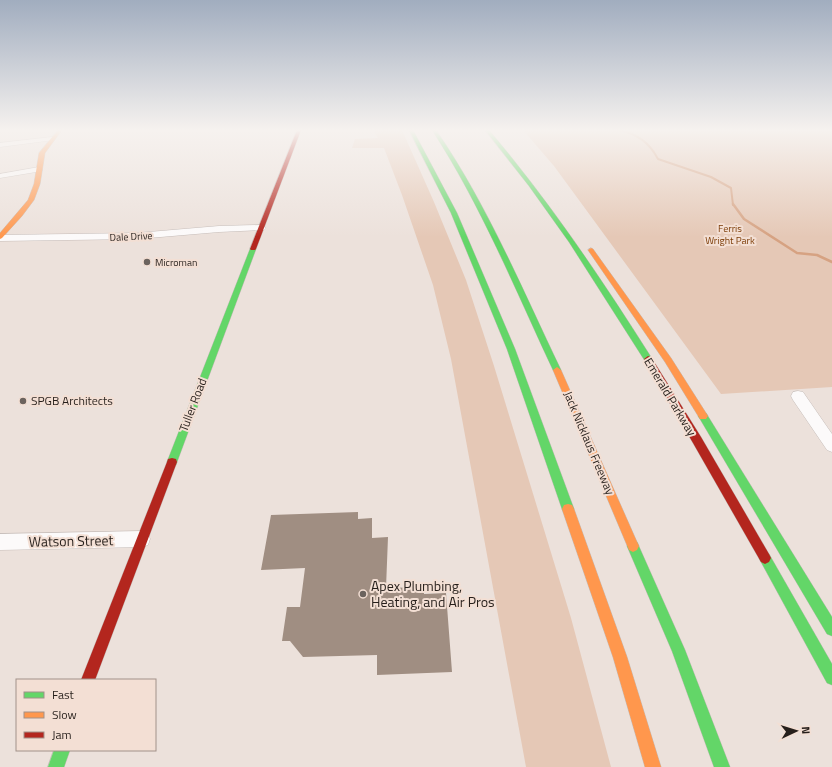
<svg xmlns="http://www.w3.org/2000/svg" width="832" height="767" viewBox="0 0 832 767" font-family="'Titillium Web',sans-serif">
<rect width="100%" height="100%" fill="#ece1db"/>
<g fill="#e5c8b6">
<polygon points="373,130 402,130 434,202 466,280 494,366 571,618 611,767 526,767 451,359 433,285 402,195 384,148 352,148 355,139 378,138"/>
<polygon points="523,130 832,131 832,387 721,394 554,166"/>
</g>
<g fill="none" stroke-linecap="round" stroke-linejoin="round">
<path stroke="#d6a282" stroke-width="2" d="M619,130C637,134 649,142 658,159L711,177L731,188L733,205"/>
<polyline stroke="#d6a282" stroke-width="2.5" points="733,204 744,219 797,253 817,255 832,262"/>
</g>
<polygon fill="#a08e82" points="358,512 358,519 372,518 372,538 388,537 386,588 424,587 424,594 446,593 452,672 377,675 377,655 303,657 290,641 282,641 287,607 300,607 305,568 261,570 271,515"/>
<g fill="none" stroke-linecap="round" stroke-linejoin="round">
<defs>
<g id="street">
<polygon points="52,137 56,139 54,140 0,147 0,143"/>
<polygon points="39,167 42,167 42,171 0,178 0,174"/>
<polygon points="261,225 266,228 264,230 219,232 137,239 0,241 0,235 137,233 219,226"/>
<polygon points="798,391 803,392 832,434 832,452 827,450 793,400 791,396 793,392"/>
<polygon points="142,531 148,533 150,539 148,545 142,547 0,550 0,534"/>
</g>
<g id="fast">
<polygon points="409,130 413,130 457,213 515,349 574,509 572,513 568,514 564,513 562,509 507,349 451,213"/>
<path d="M432,130H436C487,204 522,289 561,370L560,372L557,373L553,370C515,289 481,205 432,130Z"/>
<path d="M485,130H489C549,201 601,278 651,357L652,359L651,361H645L569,242L529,186Z"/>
<polygon points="253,247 256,249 177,462 176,465 172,466 168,465 167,462 250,249"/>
<polygon points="703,412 706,413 832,617 832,636 827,634 700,419 698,416 700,413"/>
<polygon points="633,540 637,542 685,650 730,767 714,767 672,651 627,546 629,542"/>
<polygon points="765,552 769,554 832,664 832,685 827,683 761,562 759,558 761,554"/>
<polygon points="54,750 70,750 64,767 48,767"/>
</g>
<g id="slow">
<polygon points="58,130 62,130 45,153 40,184 34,200 22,216 2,238 0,239 0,233 28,200 34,184 39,153"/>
<polygon points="591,248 593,249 671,358 706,413 708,416 706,419 700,419 665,362 588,250"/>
<polygon points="557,367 561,370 637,542 639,546 637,550 633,552 629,550 553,370"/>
<polygon points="568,504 572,505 574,509 627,657 661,767 645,767 613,657 562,509 564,505"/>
</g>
<g id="jam">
<polygon points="297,130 301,130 256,249 255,250 251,250 250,249"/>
<polygon points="648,356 651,357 701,437 769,554 771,558 769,562 765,564 761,562 693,443 644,359"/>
<polygon points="172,458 176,459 177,462 95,680 81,680 167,462 168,459"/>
</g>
</defs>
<use href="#street" stroke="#c5bcb8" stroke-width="1"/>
<use href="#fast" stroke="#c5bcb8" stroke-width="1"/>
<use href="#slow" stroke="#c5bcb8" stroke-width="1"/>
<use href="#jam" stroke="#c5bcb8" stroke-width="1"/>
<use href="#street" fill="#fcfafa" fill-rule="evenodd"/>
<use href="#fast" fill="#63d668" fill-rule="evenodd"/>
<use href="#slow" fill="#ff974d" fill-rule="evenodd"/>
<use href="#jam" fill="#b3261e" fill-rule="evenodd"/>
</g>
<linearGradient id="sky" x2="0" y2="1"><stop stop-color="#a1adbf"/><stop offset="0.55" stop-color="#f6f2ef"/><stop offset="1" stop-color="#f6f2ef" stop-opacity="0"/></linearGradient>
<rect width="832" height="237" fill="url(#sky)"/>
<g fill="#6b635e" stroke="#f3dfd4" stroke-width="1.5">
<circle cx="147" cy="262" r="4"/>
<circle cx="23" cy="401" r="4"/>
<circle cx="363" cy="594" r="4"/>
</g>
<g text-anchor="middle" stroke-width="4" stroke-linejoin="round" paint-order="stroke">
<g font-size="10" fill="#7c3c06" stroke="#f3dfd4">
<text x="730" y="232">Ferris<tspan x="730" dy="12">Wright Park</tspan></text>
</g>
<g font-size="10" fill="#261f1b" stroke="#f3dfd4">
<text transform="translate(131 236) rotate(-3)" y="4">Dale Drive</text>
</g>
<g font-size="10" fill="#261f1b" stroke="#f3dfd4" text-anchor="start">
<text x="155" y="266">Microman</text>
</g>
<g font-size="12" fill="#261f1b" stroke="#f3dfd4">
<text transform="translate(670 397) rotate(59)" y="4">Emerald Parkway</text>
<text transform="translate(193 405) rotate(-69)" y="4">Tuller Road</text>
<text transform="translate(589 443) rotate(67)" y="4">Jack Nicklaus Freeway</text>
</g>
<g font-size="12" fill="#261f1b" stroke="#f3dfd4" text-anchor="start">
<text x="31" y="405">SPGB Architects</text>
</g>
<g font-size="14" fill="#261f1b" stroke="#f3dfd4">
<text transform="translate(71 541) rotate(-1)" y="5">Watson Street</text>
</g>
<g font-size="14" fill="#261f1b" stroke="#f3dfd4" text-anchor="start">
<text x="371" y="591">Apex Plumbing,<tspan x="371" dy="16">Heating, and Air Pros</tspan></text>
</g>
</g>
<rect x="16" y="679" width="140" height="72" fill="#f3dfd4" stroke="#a1928a"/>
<rect x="24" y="692" width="20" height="6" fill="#63d668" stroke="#a1928a"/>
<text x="52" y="699" font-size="12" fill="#261f1b">Fast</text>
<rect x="24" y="712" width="20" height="6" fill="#ff974d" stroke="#a1928a"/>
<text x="52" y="719" font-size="12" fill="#261f1b">Slow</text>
<rect x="24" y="732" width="20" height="6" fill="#b3261e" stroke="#a1928a"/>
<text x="52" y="739" font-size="12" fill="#261f1b">Jam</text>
<g transform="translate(796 731) rotate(86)" stroke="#f3dfd4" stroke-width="3" paint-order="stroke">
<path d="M0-3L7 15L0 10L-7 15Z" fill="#261f1b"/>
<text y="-6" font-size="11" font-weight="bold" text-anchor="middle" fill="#261f1b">N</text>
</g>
</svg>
